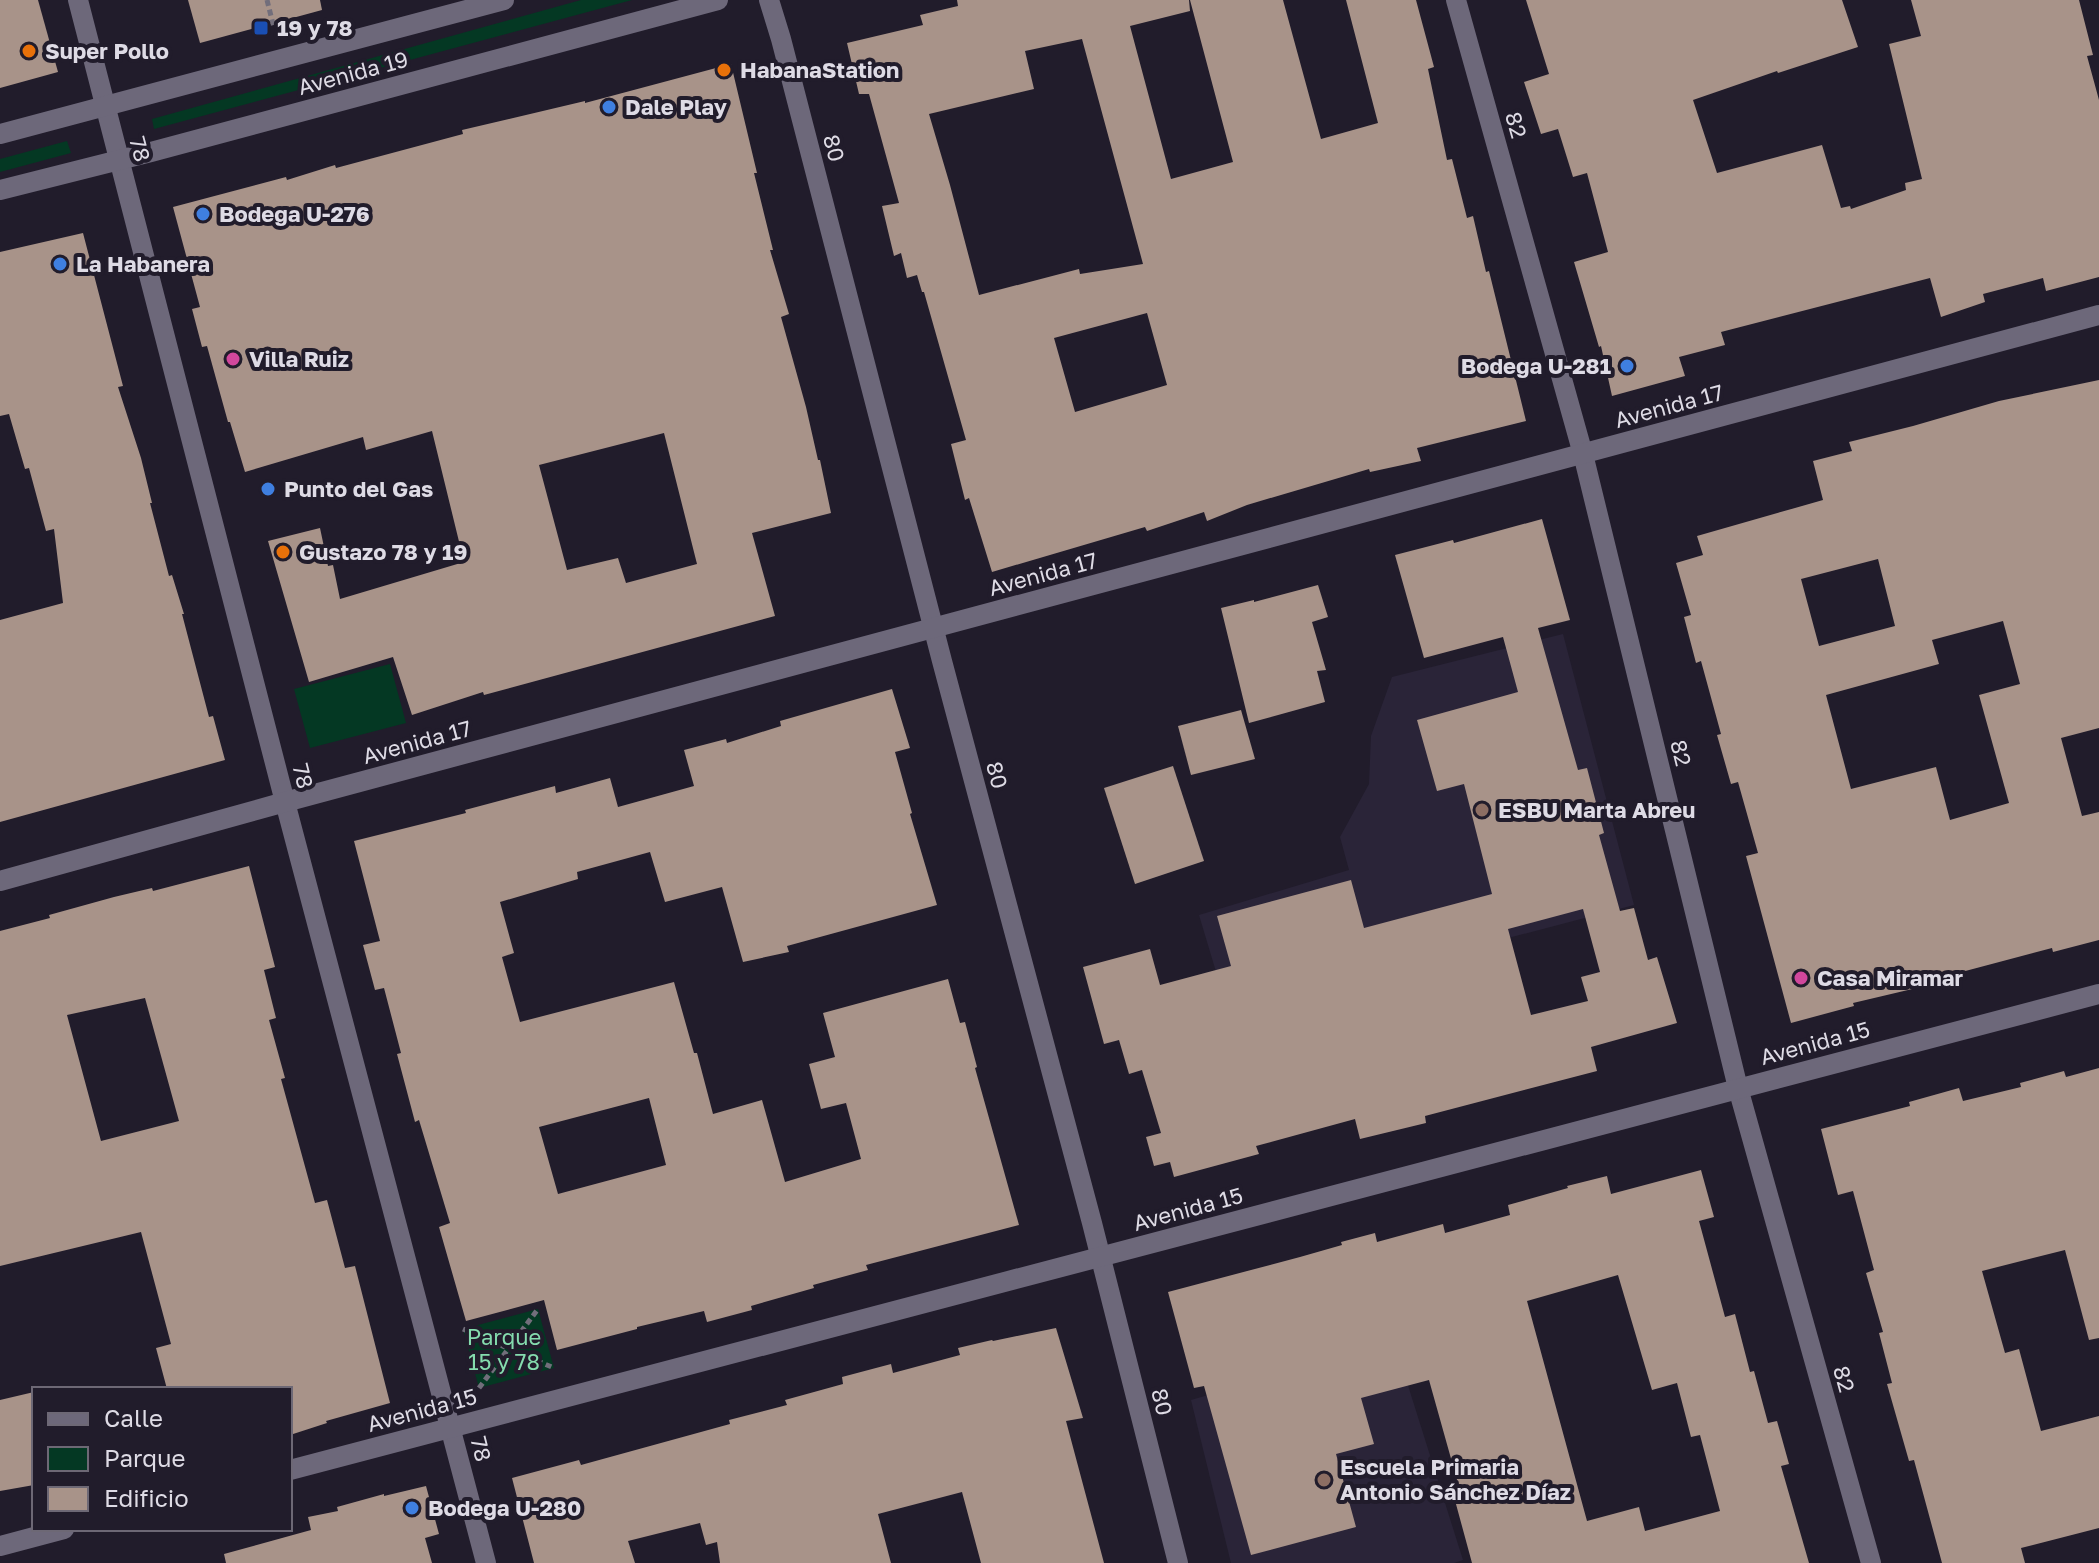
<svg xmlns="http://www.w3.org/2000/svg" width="2099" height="1563" viewBox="0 0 2099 1563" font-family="'Golos Text',sans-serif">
<rect width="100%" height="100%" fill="#211c2b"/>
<g fill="#2a2438">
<polygon points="1563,634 1634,905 1394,968 1223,995 1199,915 1349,870 1340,837 1369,784 1371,736 1392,677"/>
<polygon points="1394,1341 1463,1560 1454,1563 1231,1563 1191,1400"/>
</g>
<g fill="#043823">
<polygon points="581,0 632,0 154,129 152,119"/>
<polygon points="67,141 71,153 0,172 0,159"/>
<polygon points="390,664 406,723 310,748 294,689"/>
<polygon points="538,1309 554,1368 479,1388 463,1329"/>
</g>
<g fill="#a89389" fill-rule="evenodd">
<polygon points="0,0 38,0 58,72 0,88"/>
<polygon points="188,0 320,0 322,10 200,43"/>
<path d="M957,0H1189L1190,11L1130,26L1171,179L1233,162L1190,0H1283L1321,139L1378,123L1346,0H1416L1434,67L1428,69L1447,160L1452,159L1467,218L1473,216L1486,272L1489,271L1526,421L1417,448L1421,461L1370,472L1369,469L1247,505L1207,521L1204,512L1147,531L1145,527L992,572L969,498L965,500L951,444L966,440L924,292H922L917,275L907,278L901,253L894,256L882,206L899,203L869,94H859L847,43L923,25L920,15L958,6ZM1082,39L1143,264L1080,274L1079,269L979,295L950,185L929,114L1034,89L1025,51ZM1147,313L1167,385L1075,412L1054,338Z"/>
<polygon points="1526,0 1842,0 1858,47 1778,73 1777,71 1693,100 1717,173 1822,145 1841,208 1850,206 1851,209 1906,190 1905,183 1922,179 1889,44 1921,36 1911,0 2079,0 2093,55 2087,56 2099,100 2099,277 2046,291 2043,278 1983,294 1985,302 1941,317 1930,278 1721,332 1725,345 1679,357 1685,376 1612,396 1601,346 1599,347 1574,262 1608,252 1587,173 1573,177 1558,129 1541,134 1524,82 1549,74"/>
<path d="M731,64L757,173H754L773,250H770L789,314L781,317L806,407L818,460H820L831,513L752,533L775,616L484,695L483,692L412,715L393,657L309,682L268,541L320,528L328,566L333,565L340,599L464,562L432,431L366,450L363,437L245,472L230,422H228L207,346L202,347L192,309L200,307L173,207L286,177L287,180L335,165L336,168L463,134L462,130L585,101V103ZM664,433L697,564L626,583L618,558L567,570L539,465Z"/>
<polygon points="83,233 123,386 118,387 141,458 152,503 150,503 169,576 172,575 184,614 182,614 209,717 213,716 225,760 0,822 0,620 63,603 54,529 46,531 29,468 25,469 9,414 0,416 0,252"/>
<path d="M2099,380V728L2061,738L2082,816L2099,812V940L2053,952L2052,948L1924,982L1925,986L1853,1003L1854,1006L1791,1023L1746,856L1758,853L1738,782L1731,784L1717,735L1721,734L1701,661L1696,663L1684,617L1691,615L1676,563L1703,555L1697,536L1823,500L1813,461L1852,451L1849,442L1913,426L1999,401ZM1878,559L1895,626L1819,646L1801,579ZM2003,621L2020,684L1979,695L2009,803L1950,820L1936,767L1851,789L1826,695L1939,664L1932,640Z"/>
<path d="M1542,519L1570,620L1538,628L1578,770L1587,768L1604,833L1599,835L1620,911L1634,908L1648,960L1657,957L1677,1023L1591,1047L1597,1071L1425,1116L1426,1123L1360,1139L1355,1119L1256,1146L1259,1154L1174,1177L1170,1162L1154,1166L1146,1137L1161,1133L1142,1070L1129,1074L1119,1040L1104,1044L1083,967L1150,949L1160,985L1231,966L1217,916L1351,880L1364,928L1492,894L1464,784L1437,791L1417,720L1518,692L1503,637L1424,658L1395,555L1453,540L1454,543ZM1583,909L1600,972L1581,977L1588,1001L1531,1015L1508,929Z"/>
<polygon points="1318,585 1328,617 1312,622 1326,670 1317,671 1325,702 1249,723 1221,608 1254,600 1254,602"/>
<path d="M892,689L910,748L895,752L912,813L910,814L937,905L787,946L789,952L743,962L722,887L665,902L650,852L577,872L578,879L500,902L514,953L502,957L520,1022L674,982L694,1053H697L713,1114L762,1100L785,1182L861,1159L846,1103L821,1109L809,1064L835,1057L823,1013L948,979L960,1023L965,1022L977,1067L975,1068L1019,1225L866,1265L868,1270L813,1285L814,1288L751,1306L752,1310L707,1322L704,1311L637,1327V1329L557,1350L544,1300L466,1321L439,1227L450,1223L419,1120L415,1122L397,1054L401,1053L384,988L375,990L363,945L380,941L354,841L466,813L465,810L555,786L556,793L610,778L618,807L694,786L684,750L726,739L727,743L781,726L780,721ZM649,1098L666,1165L558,1194L539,1127Z"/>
<polygon points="1241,710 1255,759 1191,775 1178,726"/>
<polygon points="1173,766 1204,861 1135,884 1104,788"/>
<path d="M249,866L275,967L264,970L276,1018L269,1020L285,1078L281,1079L315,1203L327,1200L345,1268L355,1266L390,1403L326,1421L327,1423L290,1435V1389H167L156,1348L171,1344L141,1232L0,1266V931L50,918L49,915L114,897L152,888L153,891ZM145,998L179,1121L101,1141L67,1015Z"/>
<polygon points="2099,1068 2099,1338 2089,1340 2065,1250 1982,1271 2005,1353 2019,1349 2041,1431 2099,1416 2099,1528 2021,1548 2025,1563 1942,1563 1914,1460 1909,1461 1887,1384 1892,1383 1879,1333 1883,1332 1866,1273 1874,1270 1853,1191 1838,1195 1821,1129 1910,1106 1909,1102 1959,1088 1963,1101 2021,1087 2020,1083 2064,1071 2066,1077"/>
<path d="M1701,1170L1714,1217L1699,1221L1725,1317L1735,1314L1750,1372L1754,1371L1768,1423L1777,1421L1789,1464L1781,1466L1809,1563H1472L1450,1482L1457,1480L1429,1380L1361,1398L1374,1444L1336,1454L1356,1527L1251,1555L1204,1386L1194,1388L1168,1292L1300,1257L1342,1245L1341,1242L1375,1233L1377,1242L1443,1224L1445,1233L1510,1215L1508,1205L1568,1188L1567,1186L1607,1176L1611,1194ZM1618,1275L1652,1390L1677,1383L1691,1437L1700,1435L1720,1511L1645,1531L1639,1507L1587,1521L1527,1301Z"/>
<polygon points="1056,1328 1083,1418 1066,1421 1104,1563 981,1563 962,1492 878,1514 891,1563 720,1563 717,1542 706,1545 700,1523 628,1541 635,1563 534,1563 512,1478 579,1460 581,1465 730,1424 729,1420 787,1405 785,1400 843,1384 842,1377 891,1364 893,1373 960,1355 958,1348 992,1340 993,1341"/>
<polygon points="34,1392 34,1485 0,1491 0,1400"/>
<polygon points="426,1486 439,1534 425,1538 432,1563 226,1563 224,1554 311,1530 308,1517 338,1511 337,1507 384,1494 384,1496"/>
</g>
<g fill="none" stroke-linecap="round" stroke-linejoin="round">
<g stroke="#726e7b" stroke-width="5" stroke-dasharray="6 4" stroke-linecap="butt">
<polyline points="267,0 274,28"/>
<polyline points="463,1329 554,1368"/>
<polyline points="479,1388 538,1309"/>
</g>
<g stroke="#6d687a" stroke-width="20">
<polyline points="78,0 285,802 486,1563"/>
<polyline points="769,0 781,39 942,661 1092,1223 1178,1563"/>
<polyline points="1456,0 1583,454 1738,1088 1871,1563"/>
<polyline points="0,881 285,802 2099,315"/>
<polyline points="290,1470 2099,994"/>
<polyline points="0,1546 64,1529"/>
</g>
<g stroke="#6d687a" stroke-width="20">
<polyline points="0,134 504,0"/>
<polyline points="0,190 151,152 718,0"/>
</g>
</g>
<rect fill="#1a4fb4" stroke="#211c2b" stroke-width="3" x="253" y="20" width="16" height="16" rx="4"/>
<g fill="#e8710a" stroke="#211c2b" stroke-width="3">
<circle cx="29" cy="51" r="8"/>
<circle cx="724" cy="70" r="8"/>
<circle cx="283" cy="552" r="8"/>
</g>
<g fill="#3f7fe0" stroke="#211c2b" stroke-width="3">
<circle cx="609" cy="107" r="8"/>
<circle cx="203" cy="214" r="8"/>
<circle cx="60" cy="264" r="8"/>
<circle cx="1627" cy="366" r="8"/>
<circle cx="268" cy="489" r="8"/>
<circle cx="412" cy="1508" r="8"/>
</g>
<g fill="#d1479c" stroke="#211c2b" stroke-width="3">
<circle cx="233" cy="359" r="8"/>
<circle cx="1801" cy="978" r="8"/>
</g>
<g fill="#8d6e63" stroke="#211c2b" stroke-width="3">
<circle cx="1482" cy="810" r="8"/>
<circle cx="1324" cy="1480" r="8"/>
</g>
<g text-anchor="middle" stroke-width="8" stroke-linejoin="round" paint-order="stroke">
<g font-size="22" font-weight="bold" fill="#dedbe5" stroke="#211c2b" text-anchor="start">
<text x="277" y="36">19 y 78</text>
<text x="45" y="59">Super Pollo</text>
<text x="740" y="78">HabanaStation</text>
<text x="625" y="115">Dale Play</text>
<text x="219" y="222">Bodega U-276</text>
<text x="76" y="272">La Habanera</text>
<text x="249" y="367">Villa Ruiz</text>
<text x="1611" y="374" text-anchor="end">Bodega U-281</text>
<text x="284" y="497">Punto del Gas</text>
<text x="299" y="560">Gustazo 78 y 19</text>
<text x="1498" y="818">ESBU Marta Abreu</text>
<text x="1817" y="986">Casa Miramar</text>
<text x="1340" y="1475">Escuela Primaria<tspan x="1340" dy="25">Antonio Sánchez Díaz</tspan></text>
<text x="428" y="1516">Bodega U-280</text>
</g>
<g font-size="22" fill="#dedbe5" stroke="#211c2b">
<text transform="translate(353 73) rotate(-15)" y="8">Avenida 19</text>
<text transform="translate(1516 125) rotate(74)" y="8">82</text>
<text transform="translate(834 148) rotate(75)" y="8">80</text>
<text transform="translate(140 149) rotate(75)" y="8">78</text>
<text transform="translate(1669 406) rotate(-15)" y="8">Avenida 17</text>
<text transform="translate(1043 574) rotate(-15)" y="8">Avenida 17</text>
<text transform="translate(417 742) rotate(-15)" y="8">Avenida 17</text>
<text transform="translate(1681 753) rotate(76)" y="8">82</text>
<text transform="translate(997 775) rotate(75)" y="8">80</text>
<text transform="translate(303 776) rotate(76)" y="8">78</text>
<text transform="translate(1815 1043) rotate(-15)" y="8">Avenida 15</text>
<text transform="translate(1188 1209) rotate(-15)" y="8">Avenida 15</text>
<text transform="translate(1844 1379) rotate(74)" y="8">82</text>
<text transform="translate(1162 1402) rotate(76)" y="8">80</text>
<text transform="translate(422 1410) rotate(-15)" y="8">Avenida 15</text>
<text transform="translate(481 1449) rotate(76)" y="8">78</text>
</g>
<g font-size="22" fill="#85dcae" stroke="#211c2b">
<text x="504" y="1345">Parque<tspan x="504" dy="25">15 y 78</tspan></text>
</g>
</g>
<rect x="32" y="1387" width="260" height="144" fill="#211c2b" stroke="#6d6875" stroke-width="2"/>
<rect x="48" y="1413" width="40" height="12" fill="#6d687a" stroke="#6d6875" stroke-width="2"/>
<text x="104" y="1427" font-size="24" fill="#dedbe5">Calle</text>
<rect x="48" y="1447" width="40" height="24" fill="#043823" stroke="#6d6875" stroke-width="2"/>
<text x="104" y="1467" font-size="24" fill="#dedbe5">Parque</text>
<rect x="48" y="1487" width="40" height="24" fill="#a89389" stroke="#6d6875" stroke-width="2"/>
<text x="104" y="1507" font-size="24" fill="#dedbe5">Edificio</text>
</svg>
